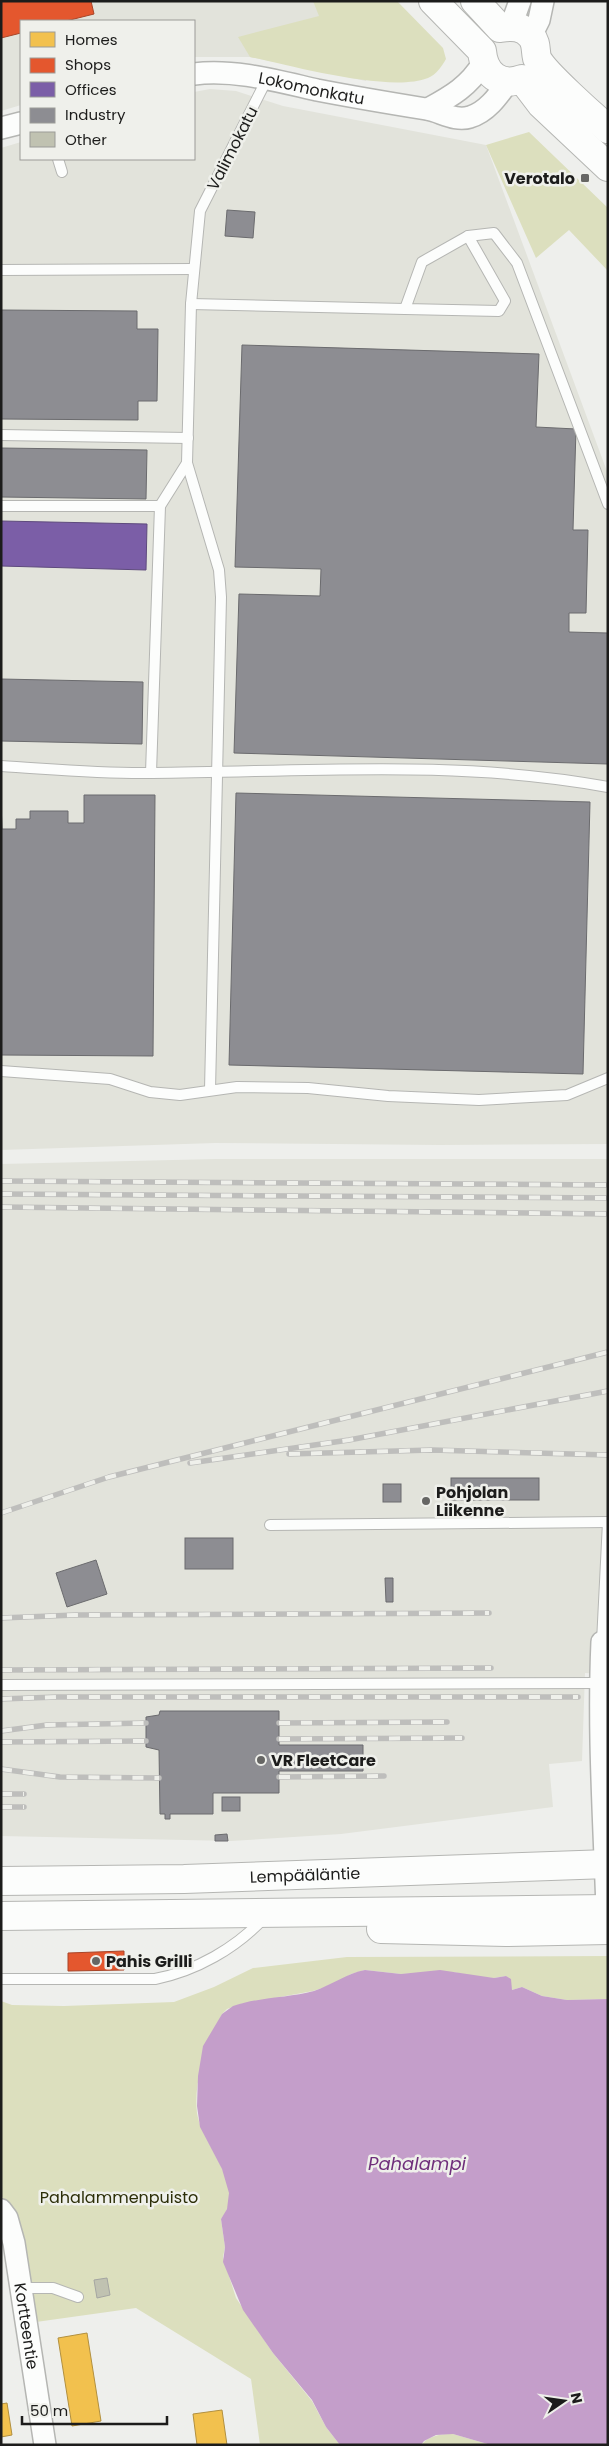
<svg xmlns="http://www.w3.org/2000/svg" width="609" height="2446" viewBox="0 0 609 2446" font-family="Poppins,sans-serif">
<rect width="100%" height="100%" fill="#eeefec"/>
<g fill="#e2e3db">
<polygon points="1,1 390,1 366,81 250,57 194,57 194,21 21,21 21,105 1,111"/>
<polygon points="210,89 236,91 283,106 486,145 608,474 608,1144 440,1145 215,1143 1,1150 1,148 21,142 21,159 194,159 194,92"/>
<polygon points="216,1159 608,1159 608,1674 585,1673 582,1761 549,1764 553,1807 341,1834 231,1841 1,1836 1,1164"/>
</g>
<g fill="#dcdfbe">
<path d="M313,1H397L443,48L446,59C442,66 436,75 428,78C390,93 292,66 250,57L238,37L319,16Z"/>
<polygon points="529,132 608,208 608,271 569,230 536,258 486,145"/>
<path d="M608,1956V1999L567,2000L542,1996L522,1987L512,1990L506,1976L494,1978L473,1977L454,1972L401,1974L365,1970L351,1974L335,1984L313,1991L241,2004L227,2009L222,2014C208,2044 193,2079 197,2113C201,2141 241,2183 227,2209C226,2213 223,2216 221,2219L225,2247L223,2257L236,2298L273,2353L312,2401L326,2427L340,2445H260L251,2379L136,2308L36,2322L20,2230L1,2195V2001L12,2005L64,2006L174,2002L214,1987L253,1968L347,1957Z"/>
<path d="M453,2434L491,2445H421C429,2435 442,2434 453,2434Z"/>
</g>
<path fill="#c49eca" d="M365,1970L401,1974L440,1970L494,1978L506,1976L511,1979L512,1990L522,1987L542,1996L567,2000L608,1999V2445H491L453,2434L436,2435L424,2441L421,2445H340L326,2427L312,2400L273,2353L243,2310L223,2262L225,2247L221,2219L227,2209L229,2193L222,2169L200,2127L197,2106L198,2076L203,2046L222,2014L233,2006C259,1997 288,1998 314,1991C332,1985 347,1973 365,1970Z"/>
<g fill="#f2c14e" stroke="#b2903f">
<polygon points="87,2333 101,2421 72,2426 58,2338"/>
<polygon points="7,2403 12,2435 1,2437 1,2404"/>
<polygon points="222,2410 227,2445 197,2445 193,2414"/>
</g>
<g fill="#e4572e" stroke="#a84528">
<polygon points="1,1 91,1 94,14 66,21 21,21 21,33 1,38"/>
<polygon points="124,1951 124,1970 68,1971 68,1953"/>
</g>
<polygon fill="#7b5ea7" stroke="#5e4a7d" points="1,521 147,524 146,570 1,566"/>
<g fill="#8d8d92" stroke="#6b6b6e">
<polygon points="227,210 255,212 253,238 225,236"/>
<polygon points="1,310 137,311 137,329 158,329 157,401 138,401 138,420 1,419"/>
<polygon points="242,345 539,354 536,427 576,429 573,530 588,530 586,613 569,613 569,632 608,633 608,764 234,753 239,594 320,596 321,569 235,567"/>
<polygon points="1,448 147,450 146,499 1,497"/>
<polygon points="1,679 143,682 142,744 1,741"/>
<polygon points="236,793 590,802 583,1074 229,1065"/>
<polygon points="84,795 155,795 153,1056 1,1055 1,802 2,829 16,829 16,819 30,819 30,811 68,811 68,823 84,823"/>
<rect x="451" y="1478" width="88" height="22"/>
<rect x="383" y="1484" width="18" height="18"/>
<rect x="185" y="1538" width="48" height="31"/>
<polygon points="96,1560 107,1594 67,1607 56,1573"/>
<polygon points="385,1578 393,1578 393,1602 386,1602"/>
<polygon points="160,1711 279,1711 279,1745 363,1745 363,1771 279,1771 279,1793 213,1793 213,1814 170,1814 170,1819 165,1819 165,1814 160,1814 159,1750 146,1747 146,1717 159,1715"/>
<rect x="222" y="1797" width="18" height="14"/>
<polygon points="227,1834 228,1841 215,1841 215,1835"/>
</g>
<polygon fill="#c0c2b1" stroke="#a4a5a2" points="107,2278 110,2295 97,2298 94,2280"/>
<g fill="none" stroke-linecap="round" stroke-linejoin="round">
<defs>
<g id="service">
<polyline points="58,159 62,172"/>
<polyline points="468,236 494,233 517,263 608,504"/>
<polyline points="1,270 194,269"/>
<polyline points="191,304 405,309 422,262 468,236 505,301 499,311 405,309"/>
<polyline points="1,435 188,438"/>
<polyline points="1,506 160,506"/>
<path d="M1,766C51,769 102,774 152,773C303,772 458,759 608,787"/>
<polyline points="151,773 160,506 187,463"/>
<polyline points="1,1071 110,1079 150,1092 180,1095 237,1087 308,1088 388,1096 479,1100 567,1095 608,1078"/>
<polyline points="210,1090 221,597 219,570 187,463 191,304 200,211 267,79"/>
<polyline points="270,1525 608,1522"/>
<polyline points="602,1642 608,1522"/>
<polyline points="1,1685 601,1683"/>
<path d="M1,1979H155C196,1971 236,1948 264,1918"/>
<polyline points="21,2288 53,2288 78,2297"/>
</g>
<g id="minor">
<polyline points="511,26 520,1"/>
<polyline points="531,36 539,20 543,1"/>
<path id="s1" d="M194,74C235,69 277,81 317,90C353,97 389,103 426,109C440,111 455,122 470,117C487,112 498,96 508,82"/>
<path d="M428,109C452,96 469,86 483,63"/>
<polyline points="1,128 21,123"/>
<path d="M602,1642C598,1731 604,1820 607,1909"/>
<path id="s2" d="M1,2210L7,2218L14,2243L45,2445"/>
</g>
<g id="secondary">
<path d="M433,1L482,51C484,74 500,87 522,79L541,104L608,167"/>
<path d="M475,1L500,28C512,26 523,26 531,36C537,43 535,50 537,58C543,72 594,117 608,129"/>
</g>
<g id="trunk">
<path id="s3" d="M1,1881L184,1879L608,1864"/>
<polyline points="1,1916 608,1909"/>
<polyline points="381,1929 506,1932 608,1930"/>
</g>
</defs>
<use href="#service" stroke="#b5b6b3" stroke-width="12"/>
<use href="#minor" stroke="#b5b6b3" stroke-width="24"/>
<use href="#secondary" stroke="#b5b6b3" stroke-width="30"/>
<use href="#trunk" stroke="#b5b6b3" stroke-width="30"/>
<use href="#service" stroke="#fcfdfc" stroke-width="10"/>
<use href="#minor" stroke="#fcfdfc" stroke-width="21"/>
<use href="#secondary" stroke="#fcfdfc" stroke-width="28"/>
<use href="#trunk" stroke="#fcfdfc" stroke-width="28"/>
<defs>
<g id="rail">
<polyline points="1,1181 608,1185"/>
<polyline points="1,1194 608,1198"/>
<polyline points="1,1207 608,1214"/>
<polyline points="289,1454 432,1450 608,1455"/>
<polyline points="190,1463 349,1440 608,1391"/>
<polyline points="1,1513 109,1477 608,1352"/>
<polyline points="1,1618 75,1615 489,1613"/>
<polyline points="1,1670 491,1668"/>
<polyline points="1,1699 57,1697 578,1697"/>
<polyline points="279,1723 447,1722"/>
<polyline points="1,1731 47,1725 146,1723"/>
<polyline points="279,1739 462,1738"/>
<polyline points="1,1742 146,1741"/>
<polyline points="1,1769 60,1777 159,1778"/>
<polyline points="279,1777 384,1776"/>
<polyline points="1,1794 24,1794"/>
<polyline points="1,1807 24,1807"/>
</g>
</defs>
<use href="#rail" stroke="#bebebc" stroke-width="5.5"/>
<use href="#rail" stroke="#eff0eb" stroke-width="4" stroke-dasharray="11" stroke-linecap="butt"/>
</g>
<g fill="#666664" stroke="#eff0eb" stroke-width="2">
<rect x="580" y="173" width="10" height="10" rx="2.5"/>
<circle cx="426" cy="1501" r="5"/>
<circle cx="261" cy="1760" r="5"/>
<circle cx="96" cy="1961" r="5"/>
</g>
<g text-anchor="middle" stroke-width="5" stroke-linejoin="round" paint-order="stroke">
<g font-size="16" fill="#1c1c1b" stroke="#eff0eb">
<text dy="6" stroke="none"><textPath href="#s1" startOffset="119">Lokomonkatu</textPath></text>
<text transform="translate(232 148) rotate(-63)" y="6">Valimokatu</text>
<text dy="6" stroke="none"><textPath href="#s3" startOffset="304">Lempääläntie</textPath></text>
<text dy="6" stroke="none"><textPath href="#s2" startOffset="120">Kortteentie</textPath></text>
</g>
<g font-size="16" font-weight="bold" fill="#1c1c1b" stroke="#eff0eb" text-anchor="start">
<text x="575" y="184" text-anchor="end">Verotalo</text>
<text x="436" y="1498">Pohjolan<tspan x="436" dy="18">Liikenne</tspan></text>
<text x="271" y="1766">VR FleetCare</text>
<text x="106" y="1967">Pahis Grilli</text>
</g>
<g font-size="16" fill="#2c2e08" stroke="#eff0eb">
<text x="119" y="2203">Pahalammenpuisto</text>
</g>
<g font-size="18" font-style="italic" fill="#6f2e7b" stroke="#eff0eb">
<text x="417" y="2170">Pahalampi</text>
</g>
</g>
<rect width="609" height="2446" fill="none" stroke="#1c1c1b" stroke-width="5"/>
<rect x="20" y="20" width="175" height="140" fill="#eff0eb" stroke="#9b9b98"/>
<rect x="30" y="32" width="25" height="15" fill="#f2c14e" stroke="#9b9b98"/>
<text x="65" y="45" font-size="15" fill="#1c1c1b">Homes</text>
<rect x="30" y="58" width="25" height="15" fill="#e4572e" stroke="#9b9b98"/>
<text x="65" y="70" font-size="15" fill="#1c1c1b">Shops</text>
<rect x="30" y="82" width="25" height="15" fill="#7b5ea7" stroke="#9b9b98"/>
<text x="65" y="95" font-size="15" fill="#1c1c1b">Offices</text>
<rect x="30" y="108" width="25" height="15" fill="#8d8d92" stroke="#9b9b98"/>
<text x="65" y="120" font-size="15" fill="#1c1c1b">Industry</text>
<rect x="30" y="132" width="25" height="15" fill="#c0c2b1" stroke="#9b9b98"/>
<text x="65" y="145" font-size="15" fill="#1c1c1b">Other</text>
<g transform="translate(564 2401) rotate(77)" stroke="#eff0eb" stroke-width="4" paint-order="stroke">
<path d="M0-4L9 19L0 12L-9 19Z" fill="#1c1c1b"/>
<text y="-8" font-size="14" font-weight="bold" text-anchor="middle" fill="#1c1c1b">N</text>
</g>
<path d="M22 2416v8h145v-8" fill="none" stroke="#1c1c1b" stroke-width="2.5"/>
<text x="30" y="2416" font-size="15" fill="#1c1c1b" stroke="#eff0eb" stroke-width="4" paint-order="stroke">50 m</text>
</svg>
